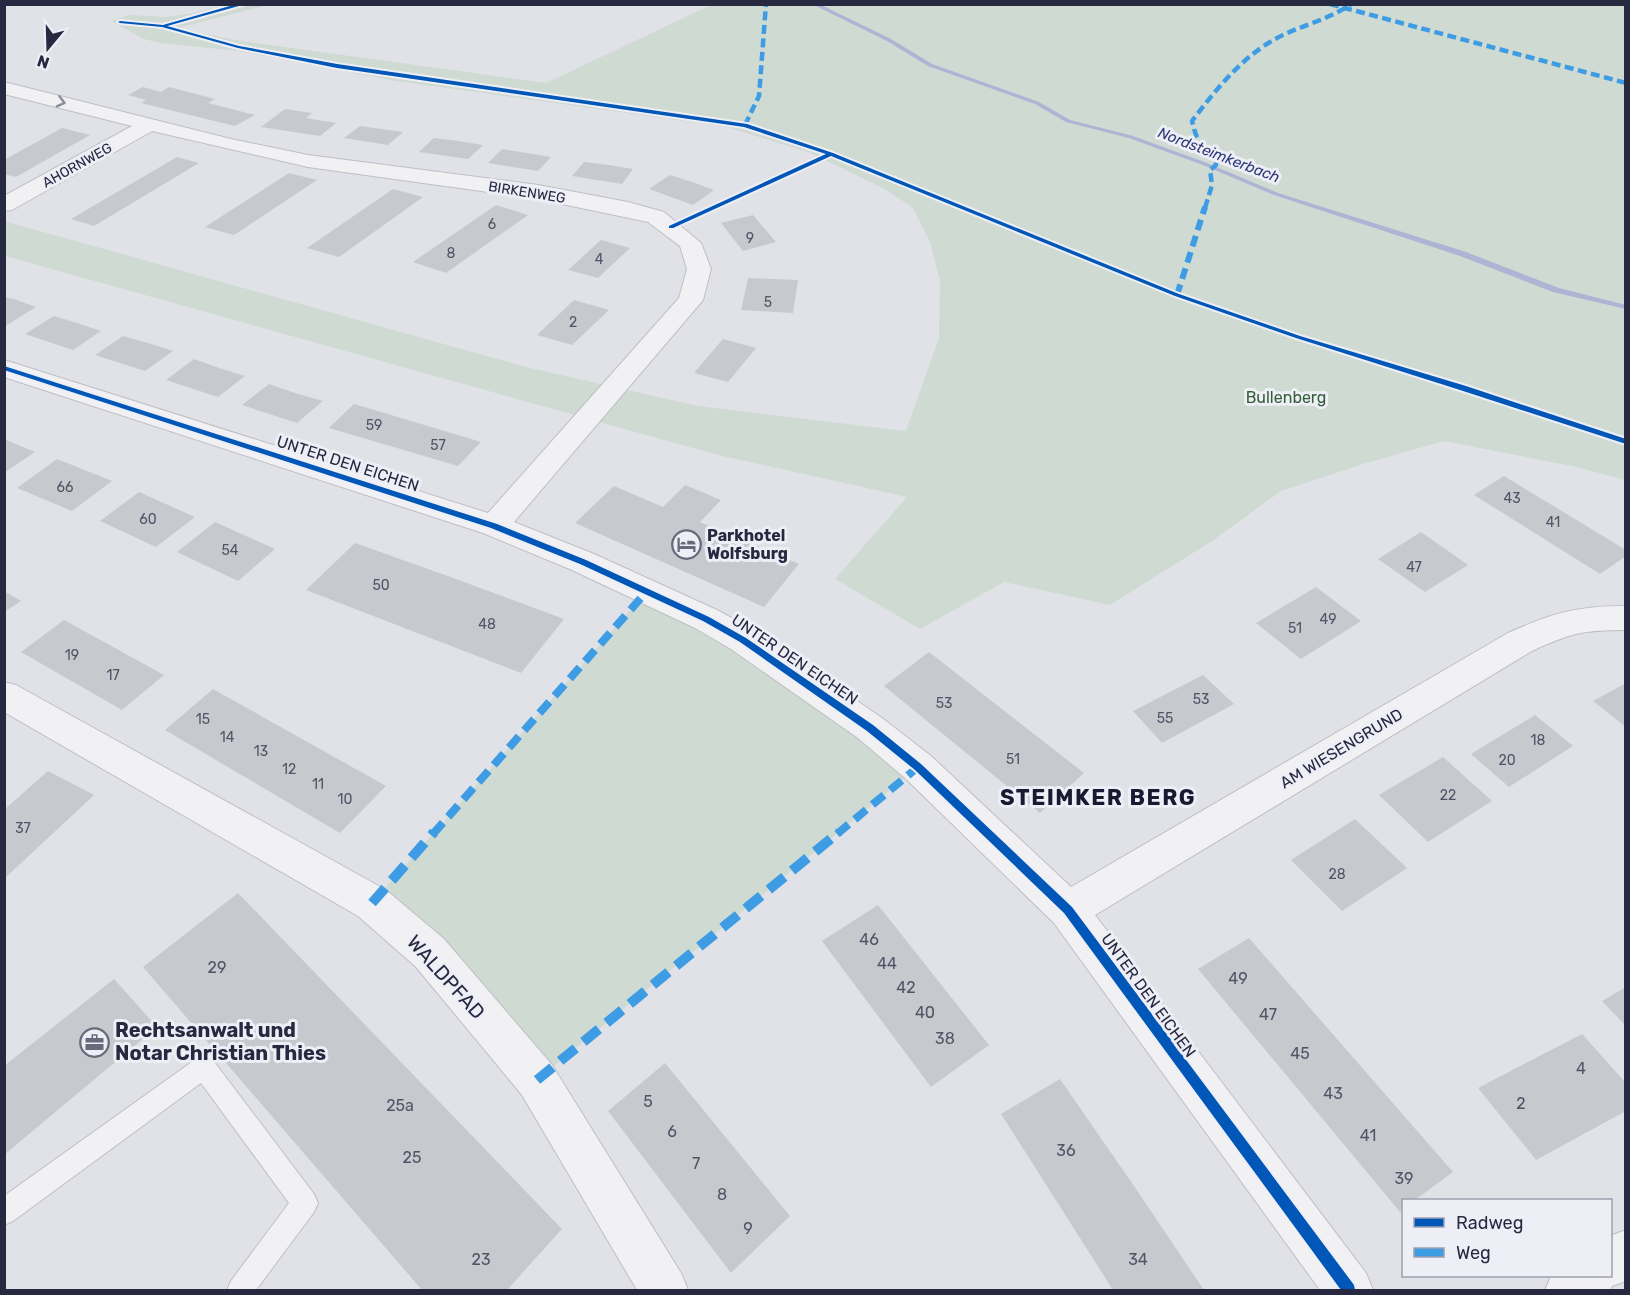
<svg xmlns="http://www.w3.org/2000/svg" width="1630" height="1295" viewBox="0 0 1630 1295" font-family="Rubik,sans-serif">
<rect width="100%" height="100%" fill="#e1e2e7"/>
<g fill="#cedad2">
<polygon points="226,5 268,5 178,28 235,40 546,83 711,5 1625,5 1625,480 1577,467 1444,441 1363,464 1281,491 1212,541 1110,605 1004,582 920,629 835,579 907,497 718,455 5,256 4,221 526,367 698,406 906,431 939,338 940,280 930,242 913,208 885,189 808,152 727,127 396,81 238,51 160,43 144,39 111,21 130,15 166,17 188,14"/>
<polygon points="647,591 918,767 537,1080 372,903"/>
</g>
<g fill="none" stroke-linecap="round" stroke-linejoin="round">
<polygon fill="#adb4d4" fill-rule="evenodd" points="812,4 819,4 891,39 932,64 1039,102 1070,120 1133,136 1207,163 1278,193 1466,252 1559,288 1626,305 1626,309 1553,292 1460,256 1274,195 1203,165 1129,138 1066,122 1035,104 928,66 887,41"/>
</g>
<g fill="#c8c9cf">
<polygon points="143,87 161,92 169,87 215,99 208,103 255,115 235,126 141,103 146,100 128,95"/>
<polygon points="285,109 312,113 306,118 336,123 320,136 261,127"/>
<polygon points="360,126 381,129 403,132 388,145 344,138"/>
<polygon points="62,128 90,135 16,177 4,174 4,160"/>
<polygon points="434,138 458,141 483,145 468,159 419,152"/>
<polygon points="502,149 527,153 551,157 538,171 488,163"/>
<polygon points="177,157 199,163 94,226 71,219"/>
<polygon points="584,162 609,165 633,169 622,184 572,176"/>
<polygon points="289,173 317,180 234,235 205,227"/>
<polygon points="670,175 692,182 714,190 693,205 649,189"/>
<polygon points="393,189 423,197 339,257 307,248"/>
<polygon points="496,205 528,215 446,273 413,262"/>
<polygon points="753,215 776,242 743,251 721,223"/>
<polygon points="601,240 630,248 598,278 568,270"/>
<polygon points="748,278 798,280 793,313 741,310"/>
<polygon points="4,297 14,299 36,307 7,325 4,324"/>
<polygon points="574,300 609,310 572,345 537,335"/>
<polygon points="54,316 77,323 101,331 73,350 25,334"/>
<polygon points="123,336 148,343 173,351 145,371 95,355"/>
<polygon points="723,339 756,348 728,382 694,373"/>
<polygon points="194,359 219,368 245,376 218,397 166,380"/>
<polygon points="269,384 295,393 323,401 297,423 242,405"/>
<polygon points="354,404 418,423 481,442 458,466 329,428"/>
<polygon points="4,439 35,452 4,473"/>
<polygon points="57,459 112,481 72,511 17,488"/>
<polygon points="1504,476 1626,550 1626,556 1600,574 1474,495"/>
<polygon points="685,485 721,500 700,522 799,564 764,607 575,523 614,486 663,507"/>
<polygon points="139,492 195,517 156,547 100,521"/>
<polygon points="215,522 275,549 238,581 177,552"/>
<polygon points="1421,532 1468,565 1425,592 1378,559"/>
<polygon points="355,543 456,579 564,619 521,673 306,590"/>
<polygon points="1316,587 1361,621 1301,659 1256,623"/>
<polygon points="4,591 21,601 4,612"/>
<polygon points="64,620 164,675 122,710 21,652"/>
<polygon points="929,652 1084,773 1040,813 884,686"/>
<polygon points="1203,675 1234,704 1162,743 1133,711"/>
<polygon points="1626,683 1626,727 1593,701"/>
<polygon points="213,689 386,786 340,833 165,730"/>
<polygon points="1535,715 1573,746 1509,787 1471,754"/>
<polygon points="1443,757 1492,801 1428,842 1379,795"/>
<polygon points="48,771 94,795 4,879 4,810"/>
<polygon points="1355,819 1407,868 1342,911 1291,860"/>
<polygon points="238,893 562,1229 507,1290 422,1290 143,967"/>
<polygon points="878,905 989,1045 931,1087 822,941"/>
<polygon points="1249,938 1453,1172 1415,1200 1404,1200 1404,1209 1400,1212 1198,969"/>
<polygon points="114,979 157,1027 4,1155 4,1066"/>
<polygon points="1626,987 1626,1026 1602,1001"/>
<polygon points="1582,1034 1626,1083 1626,1111 1536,1160 1478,1088"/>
<polygon points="665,1063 790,1216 731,1273 608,1111"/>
<polygon points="1060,1079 1134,1186 1204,1290 1113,1290 1001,1114"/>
</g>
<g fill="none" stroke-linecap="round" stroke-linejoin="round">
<defs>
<polygon id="lane" points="204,1055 212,1059 314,1194 318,1203 314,1212 256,1290 227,1290 231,1281 289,1203 201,1083 13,1221 4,1225 4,1196 196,1059"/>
<g id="street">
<path d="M4,82L231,139L308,155L538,185L628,202L664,212L701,243L711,269L703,300L514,522L594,554L717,610L755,631L882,718L931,756L1071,887L1508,633C1552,613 1577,606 1626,606V630C1583,630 1570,633 1532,651L1095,915L1366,1273L1373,1290H1320L1054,923L905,778L858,738L731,649L695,628L572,570L483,533L4,377V360L488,513L679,298L687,269L680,246L648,222L538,199L308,167L152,131L12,210L4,211V196L132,126L4,94Z"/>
<polygon points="4,682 16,685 386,890 444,939 552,1065 681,1273 688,1290 637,1290 522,1095 416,967 358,916 4,712"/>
<polygon points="1626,1230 1626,1281 1612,1286 1610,1290 1545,1290 1551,1276 1610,1276 1610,1236"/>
</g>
</defs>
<use href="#lane" stroke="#bebfc5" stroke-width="2"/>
<use href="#street" stroke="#bebfc5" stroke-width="2"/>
<use href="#lane" fill="#f1f1f3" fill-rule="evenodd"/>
<use href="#street" fill="#f1f1f3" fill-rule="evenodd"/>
<g stroke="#3d9ce3" stroke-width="4.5" stroke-dasharray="9 4.5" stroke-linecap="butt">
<polyline points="1330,4 1626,83"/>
<polyline points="745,125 759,96 766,4"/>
<path d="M1205,208L1212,185L1210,170L1216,165C1215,153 1206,150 1199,140C1195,135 1194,128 1192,121C1217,88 1245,53 1283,35C1306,24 1330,19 1351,4"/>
</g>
<polyline stroke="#3d9ce3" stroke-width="6" stroke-dasharray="11 6" stroke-linecap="butt" points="1177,295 1205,207"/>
<g stroke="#3d9ce3" stroke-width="8" stroke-dasharray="15 8" stroke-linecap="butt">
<polyline points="433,834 647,591"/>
<polyline points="837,834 918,767"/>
</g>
<g stroke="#3d9ce3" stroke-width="10" stroke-dasharray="20 10" stroke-linecap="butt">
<polyline points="372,903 434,832"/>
<polyline points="537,1080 839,832"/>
</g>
<defs>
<g id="cycleway">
<polygon points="237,4 246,4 167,26 239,46 337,64 747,124 833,153 1179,294 1300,336 1466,386 1626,439 1626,444 1460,390 1296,338 1175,296 831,156 673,228 669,228 669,226 826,154 744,127 337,68 238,48 162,27 120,23 118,22 120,21 163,25"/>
<polygon points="4,366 497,524 586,560 709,617 746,638 873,725 921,764 1072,907 1354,1285 1355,1290 1341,1290 1064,913 915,770 867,731 740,642 703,621 580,564 491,528 4,370"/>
</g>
</defs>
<use href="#cycleway" stroke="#eeeff6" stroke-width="4"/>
<use href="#cycleway" fill="#0057b8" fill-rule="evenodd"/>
</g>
<defs><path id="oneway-chevron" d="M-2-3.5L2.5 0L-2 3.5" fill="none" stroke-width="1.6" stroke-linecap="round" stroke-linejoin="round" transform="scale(1.5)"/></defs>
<use stroke="#8c8d9a" href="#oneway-chevron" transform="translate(61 102) rotate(14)"/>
<defs>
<symbol id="hotel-ring" viewBox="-11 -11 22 22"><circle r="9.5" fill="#eeeff6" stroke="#686a7b" stroke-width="1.5"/><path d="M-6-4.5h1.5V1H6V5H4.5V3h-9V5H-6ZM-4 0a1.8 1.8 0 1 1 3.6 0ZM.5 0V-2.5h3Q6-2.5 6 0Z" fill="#686a7b"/></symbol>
<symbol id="office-ring" viewBox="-11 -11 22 22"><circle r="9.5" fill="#eeeff6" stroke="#686a7b" stroke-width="1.5"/><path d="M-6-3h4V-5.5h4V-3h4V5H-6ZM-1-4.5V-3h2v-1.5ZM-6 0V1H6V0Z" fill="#686a7b"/></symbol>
</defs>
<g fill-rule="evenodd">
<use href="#hotel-ring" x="670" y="528" width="33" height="33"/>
<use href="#office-ring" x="78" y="1026" width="33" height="33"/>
</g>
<g text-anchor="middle" stroke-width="6" stroke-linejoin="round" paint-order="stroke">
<g font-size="14" fill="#272941" stroke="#eeeff6">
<text transform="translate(77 165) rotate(-29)" y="5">AHORNWEG</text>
<text transform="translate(527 192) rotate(9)" y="5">BIRKENWEG</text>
</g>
<g font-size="14" fill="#515366">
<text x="492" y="229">6</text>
<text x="750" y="243">9</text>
<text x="451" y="258">8</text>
<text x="599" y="264">4</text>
<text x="768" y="307">5</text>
<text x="573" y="327">2</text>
<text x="374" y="430">59</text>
<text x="438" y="450">57</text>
<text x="65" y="492">66</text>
<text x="1512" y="503">43</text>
<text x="148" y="524">60</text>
<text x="1553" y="527">41</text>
<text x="230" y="555">54</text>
<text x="1414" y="572">47</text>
<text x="381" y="590">50</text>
<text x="1328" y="624">49</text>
<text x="487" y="629">48</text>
<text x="1295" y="633">51</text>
<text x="72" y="660">19</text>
<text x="113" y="680">17</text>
<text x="1201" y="704">53</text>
<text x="944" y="708">53</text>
<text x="1165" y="723">55</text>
<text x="203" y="724">15</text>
<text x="227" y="742">14</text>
<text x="1538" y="745">18</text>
<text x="261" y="756">13</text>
<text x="1013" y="764">51</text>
<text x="1507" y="765">20</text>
<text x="289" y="774">12</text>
<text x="318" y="789">11</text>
<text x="1448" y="800">22</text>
<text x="345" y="804">10</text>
<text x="23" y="833">37</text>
<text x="1337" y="879">28</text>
</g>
<g font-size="15" font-style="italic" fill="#2e3a78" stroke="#eeeff6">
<text transform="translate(1219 155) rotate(21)" y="5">Nordsteimkerbach</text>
</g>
<g font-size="16" fill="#335e37" stroke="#eeeff6">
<text x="1286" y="403">Bullenberg</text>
</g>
<g font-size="16" fill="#272941" stroke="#eeeff6">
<text transform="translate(348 463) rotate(18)" y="6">UNTER DEN EICHEN</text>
<text transform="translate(795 659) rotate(34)" y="6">UNTER DEN EICHEN</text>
<text transform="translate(1341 748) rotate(-31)" y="6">AM WIESENGRUND</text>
<text transform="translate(1149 995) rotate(54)" y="6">UNTER DEN EICHEN</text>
</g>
<g font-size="16" font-weight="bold" fill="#272941" stroke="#eeeff6" text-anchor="start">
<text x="707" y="541">Parkhotel<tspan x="707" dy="18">Wolfsburg</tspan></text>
</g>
<g font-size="16" fill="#515366">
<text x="869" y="945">46</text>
<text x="887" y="969">44</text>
<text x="217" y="973">29</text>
<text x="1238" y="984">49</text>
<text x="906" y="993">42</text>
<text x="925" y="1018">40</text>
<text x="1268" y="1020">47</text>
<text x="945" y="1044">38</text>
<text x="1300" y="1059">45</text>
<text x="1581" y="1074">4</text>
<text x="1333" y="1099">43</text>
<text x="648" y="1107">5</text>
<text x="1521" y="1109">2</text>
<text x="400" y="1111">25a</text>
<text x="672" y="1137">6</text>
<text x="1368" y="1141">41</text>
<text x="1066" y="1156">36</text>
<text x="412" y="1163">25</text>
<text x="696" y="1169">7</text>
<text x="1404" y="1184">39</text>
<text x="722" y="1200">8</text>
<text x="748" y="1234">9</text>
<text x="481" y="1265">23</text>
<text x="1138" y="1265">34</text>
</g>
<g font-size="20" fill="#272941" stroke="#eeeff6">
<text transform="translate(446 977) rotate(48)" y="7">WALDPFAD</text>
</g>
<g font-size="20" font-weight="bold" fill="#272941" stroke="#eeeff6" text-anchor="start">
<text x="115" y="1037">Rechtsanwalt und<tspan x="115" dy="23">Notar Christian Thies</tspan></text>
</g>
<g font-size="22" font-weight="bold" letter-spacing="1.5" fill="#191a32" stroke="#eeeff6">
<text x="1098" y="805">STEIMKER BERG</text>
</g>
</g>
<rect width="1630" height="1295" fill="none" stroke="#272941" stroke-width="12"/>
<rect x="1402" y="1199" width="210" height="78" fill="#eeeff6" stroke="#9ea0ae" stroke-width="1.5"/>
<rect x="1414" y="1218" width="30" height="9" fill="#0057b8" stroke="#9ea0ae" stroke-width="1.5"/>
<text x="1456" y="1229" font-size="18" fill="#272941">Radweg</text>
<rect x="1414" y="1248" width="30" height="9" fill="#3d9ce3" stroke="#9ea0ae" stroke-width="1.5"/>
<text x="1456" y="1259" font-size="18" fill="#272941">Weg</text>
<g transform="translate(48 48) rotate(199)" stroke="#eeeff6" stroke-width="4.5" paint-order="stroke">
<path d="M0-4.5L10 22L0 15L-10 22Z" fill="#272941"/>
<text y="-9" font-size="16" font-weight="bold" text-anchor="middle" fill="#272941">N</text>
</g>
</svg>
